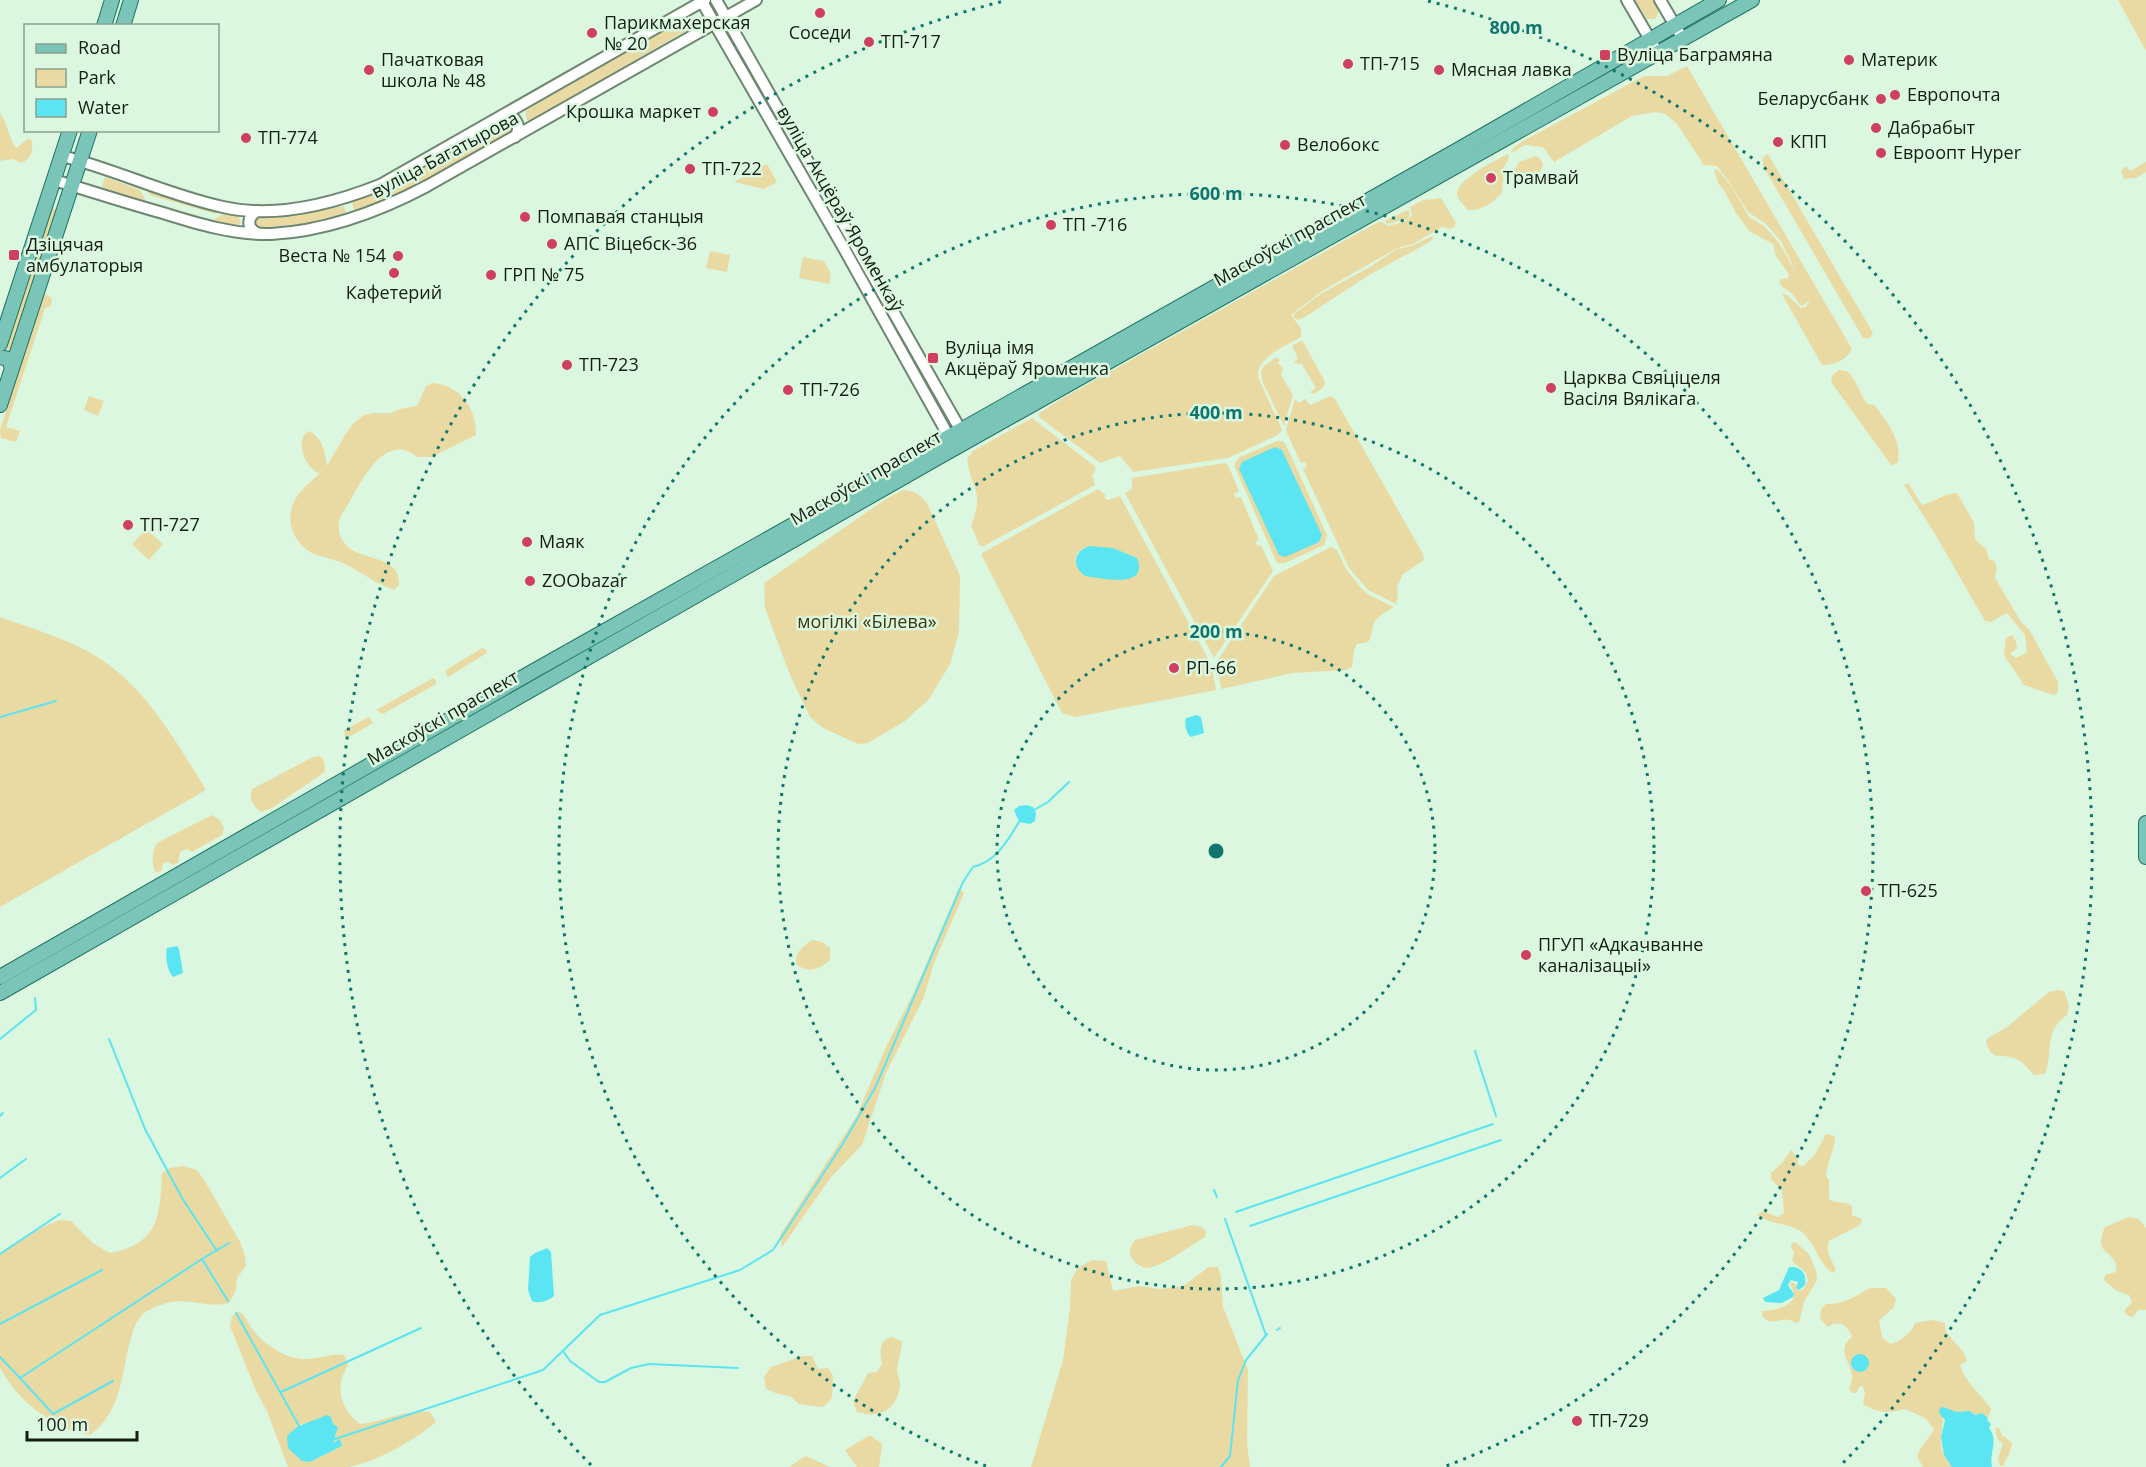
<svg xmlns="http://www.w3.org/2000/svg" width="2146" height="1467" viewBox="0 0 2146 1467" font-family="'Open Sans',sans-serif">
<rect width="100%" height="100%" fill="#dbf7df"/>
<g fill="#e9daa3" fill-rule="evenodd">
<path d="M1635,0H1653C1657,7 1661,12 1655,19H1647Z"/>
<polygon points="2118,0 2146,0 2146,51"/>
<polygon points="686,16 692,27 531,121 527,120 525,111 530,108"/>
<path d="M1687,66L1852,349C1846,361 1834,365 1822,365L1782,294L1787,295L1801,308L1806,307L1810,300L1802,306C1797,303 1797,299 1793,295C1788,289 1783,290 1779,282L1781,279L1788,278L1789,274L1776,256L1773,244L1749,231L1736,213L1725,192L1718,183L1714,169L1718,170L1732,187L1749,217L1764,226L1779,243L1796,272L1781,241L1766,224L1748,212L1730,183L1717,166L1704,165L1677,124L1665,114L1656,112L1632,116L1554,162L1543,147L1525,145L1512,153L1513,148L1523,141L1644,76H1667Z"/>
<path d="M0,113C8,123 8,137 16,148L28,139H31C34,150 32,157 22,163L13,159L0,161Z"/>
<polygon points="507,120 510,120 514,126 511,131 404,192 355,213 352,202 377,193"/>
<path d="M1508,154L1509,158L1504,167L1502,193C1494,202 1480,212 1468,210C1465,206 1458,200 1457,194C1456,180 1496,160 1508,154Z"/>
<polygon points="1768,154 1873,333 1870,338 1863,338 1763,166 1763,157"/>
<path d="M1536,156C1556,168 1525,185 1513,188L1512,177L1519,162Z"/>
<polygon points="2146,162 2146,172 2136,178 2124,179 2121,171 2126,166 2130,171"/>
<polygon points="767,164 777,182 764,189 734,182"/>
<path d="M105,177L140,190L146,201L213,220L225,213L238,216L241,223L235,227C190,216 146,202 102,187Z"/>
<polygon points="147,191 219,212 216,214 150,195"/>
<path d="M1441,198L1456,223L1454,227L1450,229L1442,227L1413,244L1397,248L1322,291L1291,315L1301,329V337C1286,346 1256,357 1258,377L1282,430L1278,435L1228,458L1133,472L1120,456L1100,463L1039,417L1038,414L1063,398L1349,238L1379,222H1382L1389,226L1406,221L1407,219L1387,224L1385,221L1407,210L1410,212L1408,219L1412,215L1410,207L1423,200Z"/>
<polygon points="344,206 347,216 320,222 257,228 253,225 253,221 257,218 290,216"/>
<polygon points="52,208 56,209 11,349 7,350 5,348"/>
<polygon points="1432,236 1433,239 1426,244 1369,275 1305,317 1298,320 1293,317 1294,314 1322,293 1370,267 1397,249 1412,246"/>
<polygon points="710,251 730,255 727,272 706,268"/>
<polygon points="803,257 824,261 831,274 829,284 799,278"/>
<polygon points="46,294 52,299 51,306 45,308 6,427 20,431 16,442 1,438 0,430 43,297"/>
<polygon points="1302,340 1325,382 1324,387 1314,394 1310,392 1316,388 1302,364 1294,363 1298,358 1292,346"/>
<polygon points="1276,357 1280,360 1278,363 1283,368 1281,375 1293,395 1284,426 1263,383 1261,372 1263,367"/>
<path d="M1839,370L1847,371C1857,380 1859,393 1867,404L1874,405C1887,421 1902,441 1898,462L1892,466L1831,382L1832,376Z"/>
<path d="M432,383C459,384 477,409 476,435L432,457H417C387,432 364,476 351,499C348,506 339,516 339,523C338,527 339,534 341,537C352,565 401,550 399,585L394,590C374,583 363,573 345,564C335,559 324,558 314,554C293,544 284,520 295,500C300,490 312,481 320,473C306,471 293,439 309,431C322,437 326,453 327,466L345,435L353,424L364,415L375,413H391L400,409L417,406L426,386Z"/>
<polygon points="89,396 104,401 98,416 84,410"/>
<polygon points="1331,396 1335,399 1423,554 1424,560 1403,574 1397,587 1398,595 1396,604 1368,590 1349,568 1303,469 1307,466 1305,462 1301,463 1287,433 1286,429 1295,399 1299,403 1305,399 1310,405"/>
<path d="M1032,418L1096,467L1094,473L1092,474L1095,485L984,546H980L971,526C985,490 972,492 967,459L973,451Z"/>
<polygon points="1277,441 1283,441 1286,445 1327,535 1324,545 1285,563 1278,563 1276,561 1234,465 1238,458"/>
<polygon points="1225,463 1228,465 1239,491 1234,494 1236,498 1241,497 1259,540 1255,542 1258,546 1261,545 1273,571 1214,658 1125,493 1132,489 1132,478"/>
<path d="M1908,483L1922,505C1935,502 1944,493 1957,493L1974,523L1975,539L1986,549L1989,559L1994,561L1997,567L1995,578L2021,622L2029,629L2058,682V692L2054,695L2024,685L2004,655L2006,638L2012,635L2016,641L2017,649L2011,653V655L2016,658L2027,652L2025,635L2007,613L1991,622L1985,621L1935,534L1904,485Z"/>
<path d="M1098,489L1106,495L1104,497L1107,500L1120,496L1211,664L1216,690L1076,717L1062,713L982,556V553ZM1084,548H1113L1136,558L1075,560L1078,552Z"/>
<path d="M903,490C916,491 921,495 928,505L960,576L959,632L950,664L929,699L905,721L868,743L858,744L823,728L810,717L790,675L765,608L764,583L886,499Z"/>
<polygon points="146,529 163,544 149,560 132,544"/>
<path d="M1331,547L1337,550L1346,569L1361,588L1369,595L1394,607C1388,611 1377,616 1374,623C1371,630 1373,636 1368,642L1357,644L1354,650L1352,667L1346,670L1293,673L1221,689L1217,661L1274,576Z"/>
<path d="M0,617C33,629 69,639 99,658C147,689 177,743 206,790L0,907Z"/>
<polygon points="482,648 486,650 487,653 448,677 446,674 446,670"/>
<polygon points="433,678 436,680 436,684 383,714 376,710"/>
<polygon points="369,717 373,723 349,737 345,736 344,730"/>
<path d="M320,756L324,761L325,772L272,808L261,812C252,805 249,800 252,789L313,757Z"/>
<path d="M212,815L220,820L224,828L222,835L192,852L187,849L180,852L178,863L173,865L168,862L163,863L162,870L156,873C151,865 152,851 157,843Z"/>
<polygon points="959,888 964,893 934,963 923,999 886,1073 862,1145 831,1177 782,1247 780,1235 856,1117 886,1047 915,990"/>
<path d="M812,940L822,942L830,948V960C818,970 809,974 796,964C796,951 802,947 812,940Z"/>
<path d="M2057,990L2064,991L2069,1005L2067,1015C2043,1032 2054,1050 2045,1074L2034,1075C2029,1070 2022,1060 2014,1058C2000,1053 1992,1062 1986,1042L1988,1038L2007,1027L2049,992Z"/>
<path d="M1826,1134L1835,1136C1835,1150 1827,1161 1826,1176L1829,1180V1199C1836,1205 1845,1200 1852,1206V1215L1862,1219L1860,1225L1829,1241C1825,1252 1831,1259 1836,1269L1834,1273C1821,1269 1815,1242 1802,1232C1788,1222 1770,1225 1757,1215L1763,1211L1778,1217L1784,1213L1782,1191L1771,1179V1173L1782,1163L1791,1150L1798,1159V1165L1803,1166L1814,1156Z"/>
<path d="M184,1166L197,1170L206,1183L240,1242L245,1256L246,1266L237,1278L236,1290L229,1303C205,1309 185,1295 161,1305C155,1307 145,1311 141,1316C134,1324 132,1335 129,1345C121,1380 120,1413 90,1435C52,1428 19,1402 0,1368V1253L43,1227L60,1220L71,1221L94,1244L110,1253C159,1244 160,1216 162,1173L169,1168Z"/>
<path d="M2129,1217L2139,1219L2146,1228V1310H2138L2133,1317L2128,1316L2124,1311L2132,1302L2129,1295L2117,1291L2104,1280L2105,1275L2116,1272C2120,1250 2091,1258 2105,1227Z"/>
<path d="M1193,1225L1202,1227L1206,1232L1205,1237C1191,1245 1161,1268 1146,1268C1141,1267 1137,1264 1134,1261C1127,1253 1130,1247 1135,1240Z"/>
<path d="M1795,1242L1809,1254L1816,1271L1817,1280L1804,1302L1799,1322L1795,1323C1783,1313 1773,1329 1762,1316V1311C1771,1311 1796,1307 1794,1293C1793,1290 1791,1287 1790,1284L1792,1282L1796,1284V1289L1798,1291L1803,1290L1808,1281L1806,1273L1792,1261L1794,1252L1791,1247L1792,1243Z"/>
<polygon points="1092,1260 1106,1261 1113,1291 1139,1286 1160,1289 1183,1286 1209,1267 1218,1267 1221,1277 1223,1307 1248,1370 1247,1444 1250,1467 1031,1467 1063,1360 1070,1308 1071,1280 1078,1268"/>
<path d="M1870,1288H1886L1896,1299L1894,1307L1879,1321L1882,1337L1890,1344C1900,1342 1912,1333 1915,1323L1932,1320L1945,1323L1946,1332L1964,1353L1967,1361L1960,1365C1965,1382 1981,1394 1991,1409L1988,1418L1982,1413L1975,1415L1970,1411L1957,1412L1943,1407C1945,1422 1937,1441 1944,1455C1946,1459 1950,1463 1952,1467H1923L1917,1456C1921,1445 1929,1440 1934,1429L1925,1418L1905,1409C1889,1414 1877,1413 1863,1404L1865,1393L1863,1387L1860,1386L1856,1393H1853L1849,1389C1850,1385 1853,1380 1852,1376C1850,1360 1836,1349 1852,1337C1849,1326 1838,1319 1828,1327L1820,1319L1821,1309L1826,1304C1842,1305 1856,1296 1870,1288Z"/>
<path d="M239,1311C246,1317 248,1323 253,1330C264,1345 288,1360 306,1359C320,1359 331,1353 344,1355L348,1364C346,1370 342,1375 341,1382C338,1399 347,1414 360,1424C384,1422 405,1409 430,1412L436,1422C415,1440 376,1462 349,1467C331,1467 306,1467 288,1467L267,1411L256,1391L230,1326L232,1316ZM313,1422L336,1435L332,1441L334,1443L342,1446L310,1462L302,1461L301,1424Z"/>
<path d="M891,1337L902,1341C902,1351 898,1359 897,1369C897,1375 901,1382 900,1388C895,1412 878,1418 857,1412L853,1401L868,1373L877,1372L882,1364C880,1352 878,1342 891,1337Z"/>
<polygon points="803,1356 812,1356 818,1369 828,1368 833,1376 832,1398 823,1407 799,1404 790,1396 778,1394 766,1389 764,1377 771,1367"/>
<polygon points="1995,1428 1999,1428 2002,1435 2012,1443 2010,1452 2003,1466 2000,1466 1998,1459 2003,1443 1998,1440"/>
<polygon points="870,1435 882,1444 879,1467 857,1467 845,1450"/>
<polygon points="806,1456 830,1467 789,1467"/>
</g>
<g fill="#5be4f1">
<polygon points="1275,447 1282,450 1322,535 1319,542 1285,557 1279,555 1239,469 1242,462"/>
<path d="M1090,546L1113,548L1137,558C1150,590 1100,578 1085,576C1071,566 1074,550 1090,546Z"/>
<path d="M1197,715L1201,717L1204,733L1191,737C1186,734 1184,723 1186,718Z"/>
<polygon points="1027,805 1033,807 1036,813 1035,821 1030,824 1019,822 1014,810 1019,806"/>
<path d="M177,946L179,949L183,973L173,977C167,971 165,956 167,948Z"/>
<path d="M547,1248L551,1252L554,1296C549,1301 538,1304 532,1301L528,1290L530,1257L535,1253Z"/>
<path d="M1789,1267C1801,1266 1807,1273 1805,1285L1799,1290L1796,1288L1798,1282L1791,1280L1788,1285L1794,1294L1793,1297L1782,1303L1765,1302L1763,1298L1779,1290Z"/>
<circle cx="1860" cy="1363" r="9"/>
<path d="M1943,1407L1957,1412L1970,1411L1975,1415L1982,1413L1988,1418L1987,1420L1991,1424L1989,1428C1999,1441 1989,1452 1992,1467H1952L1944,1455L1941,1437L1945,1420L1939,1413L1940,1408Z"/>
<path d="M326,1415L331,1417L333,1424L338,1427L333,1443L340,1439L342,1446L310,1462L302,1461L288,1448L287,1437C297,1423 311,1423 326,1415Z"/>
</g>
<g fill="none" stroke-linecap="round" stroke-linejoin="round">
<g stroke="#5be4f1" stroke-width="2">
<polyline points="0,717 56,701"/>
<polyline points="1034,810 1048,802 1069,782"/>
<polyline points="0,1039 36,1010 35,998"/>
<polyline points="109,1039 145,1129 182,1198 217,1251"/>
<polyline points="1475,1051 1496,1116"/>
<polyline points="0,1116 3,1113"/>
<polyline points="0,1178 26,1159"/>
<polyline points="1214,1190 1217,1197"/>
<polyline points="1236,1212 1493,1124"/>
<polyline points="1225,1219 1266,1335"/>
<polyline points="1250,1226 1501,1140"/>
<polyline points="0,1254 60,1214"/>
<polyline points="202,1259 229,1243"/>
<polyline points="236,1313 299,1426"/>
<polyline points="0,1324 102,1270"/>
<polyline points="1277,1330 1280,1328"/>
<polyline points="563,1351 570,1361 599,1382 605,1382 631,1368 649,1364 738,1368"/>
<polyline points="0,1357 20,1378 202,1259 228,1301"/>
<polyline points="20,1378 53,1414 113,1381"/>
<polyline points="281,1392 421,1328"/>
<path d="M332,1440L543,1370L600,1315L740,1270L773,1250L844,1142L876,1086L963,882L973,867C997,861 1007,841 1019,822"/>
<polyline points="1221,1467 1230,1456 1238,1380 1246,1360 1267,1334"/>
</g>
<defs>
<g id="minor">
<polyline points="701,0 842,245 952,442"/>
<polyline points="716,0 960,429 958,436"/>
<polyline points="1627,0 1658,53"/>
<polyline points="1660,0 1683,39"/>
<path d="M502,116H511C519,122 520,130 515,137"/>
<path d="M62,156C117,170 168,195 223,207C275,219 332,204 380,185L705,0"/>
<path d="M54,180C90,191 127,203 163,213C198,224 235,235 271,234C327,231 378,212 427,186L756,0"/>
<path d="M257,233C246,228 247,216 258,211"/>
</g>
<g id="major">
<polyline points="104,26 112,0"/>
<polyline points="123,26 131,0"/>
<polyline points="0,344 70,130"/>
<polyline points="0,357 9,359 12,368"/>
<polyline points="0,405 90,130"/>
<polyline points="2146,823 2146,857"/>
<polyline points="0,977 532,672 1454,152 1719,0"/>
<polyline points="0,993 939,457 1752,0"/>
</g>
</defs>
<use href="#minor" stroke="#6d8771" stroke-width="14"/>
<use href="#major" stroke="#1d7160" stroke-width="16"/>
<use href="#minor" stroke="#fff" stroke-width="10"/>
<use href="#major" stroke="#7ac5b8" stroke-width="14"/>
</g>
<g fill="none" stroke="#0f766e" stroke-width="3" stroke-dasharray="3 6">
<circle cx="1216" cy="851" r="219"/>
<circle cx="1216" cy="851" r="438"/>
<path d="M986 1466A657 657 0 1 1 1446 1466"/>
<path d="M591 1465A876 876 0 0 1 1004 1M1428 1A876 876 0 0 1 1841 1465"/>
</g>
<g fill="#cf3f5f" stroke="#dbf7df" stroke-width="2">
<circle cx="820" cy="13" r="6"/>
<circle cx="592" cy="33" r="6"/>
<circle cx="869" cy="42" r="6"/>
<rect x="1599" y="49" width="12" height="12" rx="3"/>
<circle cx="1849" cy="60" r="6"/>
<circle cx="1348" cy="64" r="6"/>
<circle cx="369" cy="70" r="6"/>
<circle cx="1439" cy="70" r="6"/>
<circle cx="1895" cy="95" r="6"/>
<circle cx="1881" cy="99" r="6"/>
<circle cx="713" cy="112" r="6"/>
<circle cx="1876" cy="128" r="6"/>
<circle cx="246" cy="138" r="6"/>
<circle cx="1778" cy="142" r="6"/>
<circle cx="1285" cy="145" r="6"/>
<circle cx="1881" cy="153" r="6"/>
<circle cx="690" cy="169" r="6"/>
<circle cx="1491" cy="178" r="6"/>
<circle cx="525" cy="217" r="6"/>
<circle cx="1051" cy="225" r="6"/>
<circle cx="552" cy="244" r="6"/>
<rect x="8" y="249" width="12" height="12" rx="3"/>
<circle cx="398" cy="256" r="6"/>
<circle cx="394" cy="273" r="6"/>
<circle cx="491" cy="275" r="6"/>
<rect x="927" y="352" width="12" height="12" rx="3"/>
<circle cx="567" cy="365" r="6"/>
<circle cx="1551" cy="388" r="6"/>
<circle cx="788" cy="390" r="6"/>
<circle cx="128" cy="525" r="6"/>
<circle cx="527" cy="542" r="6"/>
<circle cx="530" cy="581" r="6"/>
<circle cx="1174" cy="668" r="6"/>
<circle cx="1866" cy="891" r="6"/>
<circle cx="1526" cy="955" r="6"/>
<circle cx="1577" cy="1421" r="6"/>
</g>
<g text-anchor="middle" stroke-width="5" stroke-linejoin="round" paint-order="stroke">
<g font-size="18" fill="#141e15" stroke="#dbf7df" text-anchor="start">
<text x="604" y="29">Парикмахерская<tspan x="604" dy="21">№ 20</tspan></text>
<text x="820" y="39" text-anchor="middle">Соседи</text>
<text x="881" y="48">ТП-717</text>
<text x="1617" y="61">Вуліца Баграмяна</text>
<text x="381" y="66">Пачатковая<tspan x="381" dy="21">школа № 48</tspan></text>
<text x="1861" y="66">Материк</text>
<text x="1360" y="70">ТП-715</text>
<text x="1451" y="76">Мясная лавка</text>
<text x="1907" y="101">Европочта</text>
<text x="1869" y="105" text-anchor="end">Беларусбанк</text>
<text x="701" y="118" text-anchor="end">Крошка маркет</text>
<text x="1888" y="134">Дабрабыт</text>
<text x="258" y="144">ТП-774</text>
<text x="1790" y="148">КПП</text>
<text x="1297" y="151">Велобокс</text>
<text x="1893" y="159">Евроопт Hyper</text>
<text x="702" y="175">ТП-722</text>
<text x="1503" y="184">Трамвай</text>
<text x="537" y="223">Помпавая станцыя</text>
<text x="1063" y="231">ТП -716</text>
<text x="564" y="250">АПС Віцебск-36</text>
<text x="26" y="251">Дзіцячая<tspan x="26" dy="21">амбулаторыя</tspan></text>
<text x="386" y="262" text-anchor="end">Веста № 154</text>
<text x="503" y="281">ГРП № 75</text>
<text x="394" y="299" text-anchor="middle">Кафетерий</text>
<text x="945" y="354">Вуліца імя<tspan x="945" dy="21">Акцёраў Яроменка</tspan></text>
<text x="579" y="371">ТП-723</text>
<text x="1563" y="384">Царква Свяціцеля<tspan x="1563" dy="21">Васіля Вялікага</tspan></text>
<text x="800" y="396">ТП-726</text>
<text x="140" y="531">ТП-727</text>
<text x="539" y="548">Маяк</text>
<text x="542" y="587">ZOObazar</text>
<text x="1186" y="674">РП-66</text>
<text x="1878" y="897">ТП-625</text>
<text x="1538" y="951">ПГУП «Адкачванне<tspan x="1538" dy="21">каналізацыі»</tspan></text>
<text x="1589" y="1427">ТП-729</text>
</g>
<g font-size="18" fill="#141e15" stroke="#dbf7df">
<text transform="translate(445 155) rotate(-28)" y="6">вуліца Багатырова</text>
<text transform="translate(840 209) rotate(60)" y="6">вуліца Акцёраў Яроменкаў</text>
<text transform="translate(1290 240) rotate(-29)" y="6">Маскоўскі праспект</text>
<text transform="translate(866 478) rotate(-30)" y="6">Маскоўскі праспект</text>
<text transform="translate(443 718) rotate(-30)" y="6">Маскоўскі праспект</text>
</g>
<g font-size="18" fill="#40350c" stroke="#dbf7df">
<text x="867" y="628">могілкі «Білева»</text>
</g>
</g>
<circle cx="1216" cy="851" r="9" fill="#0f766e" stroke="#dbf7df" stroke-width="3"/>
<g font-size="18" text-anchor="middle" font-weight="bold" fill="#0f766e" stroke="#dbf7df" stroke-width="5" stroke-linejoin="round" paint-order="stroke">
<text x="1516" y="34">800 m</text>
<text x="1216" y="200">600 m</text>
<text x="1216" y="419">400 m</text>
<text x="1216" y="638">200 m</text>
</g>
<rect x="24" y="24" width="195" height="108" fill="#dbf7df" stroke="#8ba08e" stroke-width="1.5"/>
<rect x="36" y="44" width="30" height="9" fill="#7ac5b8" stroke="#8ba08e" stroke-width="1.5"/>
<text x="78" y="54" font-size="18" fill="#141e15">Road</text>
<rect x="36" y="69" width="30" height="18" fill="#e9daa3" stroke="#8ba08e" stroke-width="1.5"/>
<text x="78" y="84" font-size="18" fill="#141e15">Park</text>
<rect x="36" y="99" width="30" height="18" fill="#5be4f1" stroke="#8ba08e" stroke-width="1.5"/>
<text x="78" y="114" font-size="18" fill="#141e15">Water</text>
<path d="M27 1431v9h110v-9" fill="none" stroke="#141e15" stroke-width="3"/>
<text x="36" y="1431" font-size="18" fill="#141e15" stroke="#dbf7df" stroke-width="4.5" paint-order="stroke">100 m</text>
</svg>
